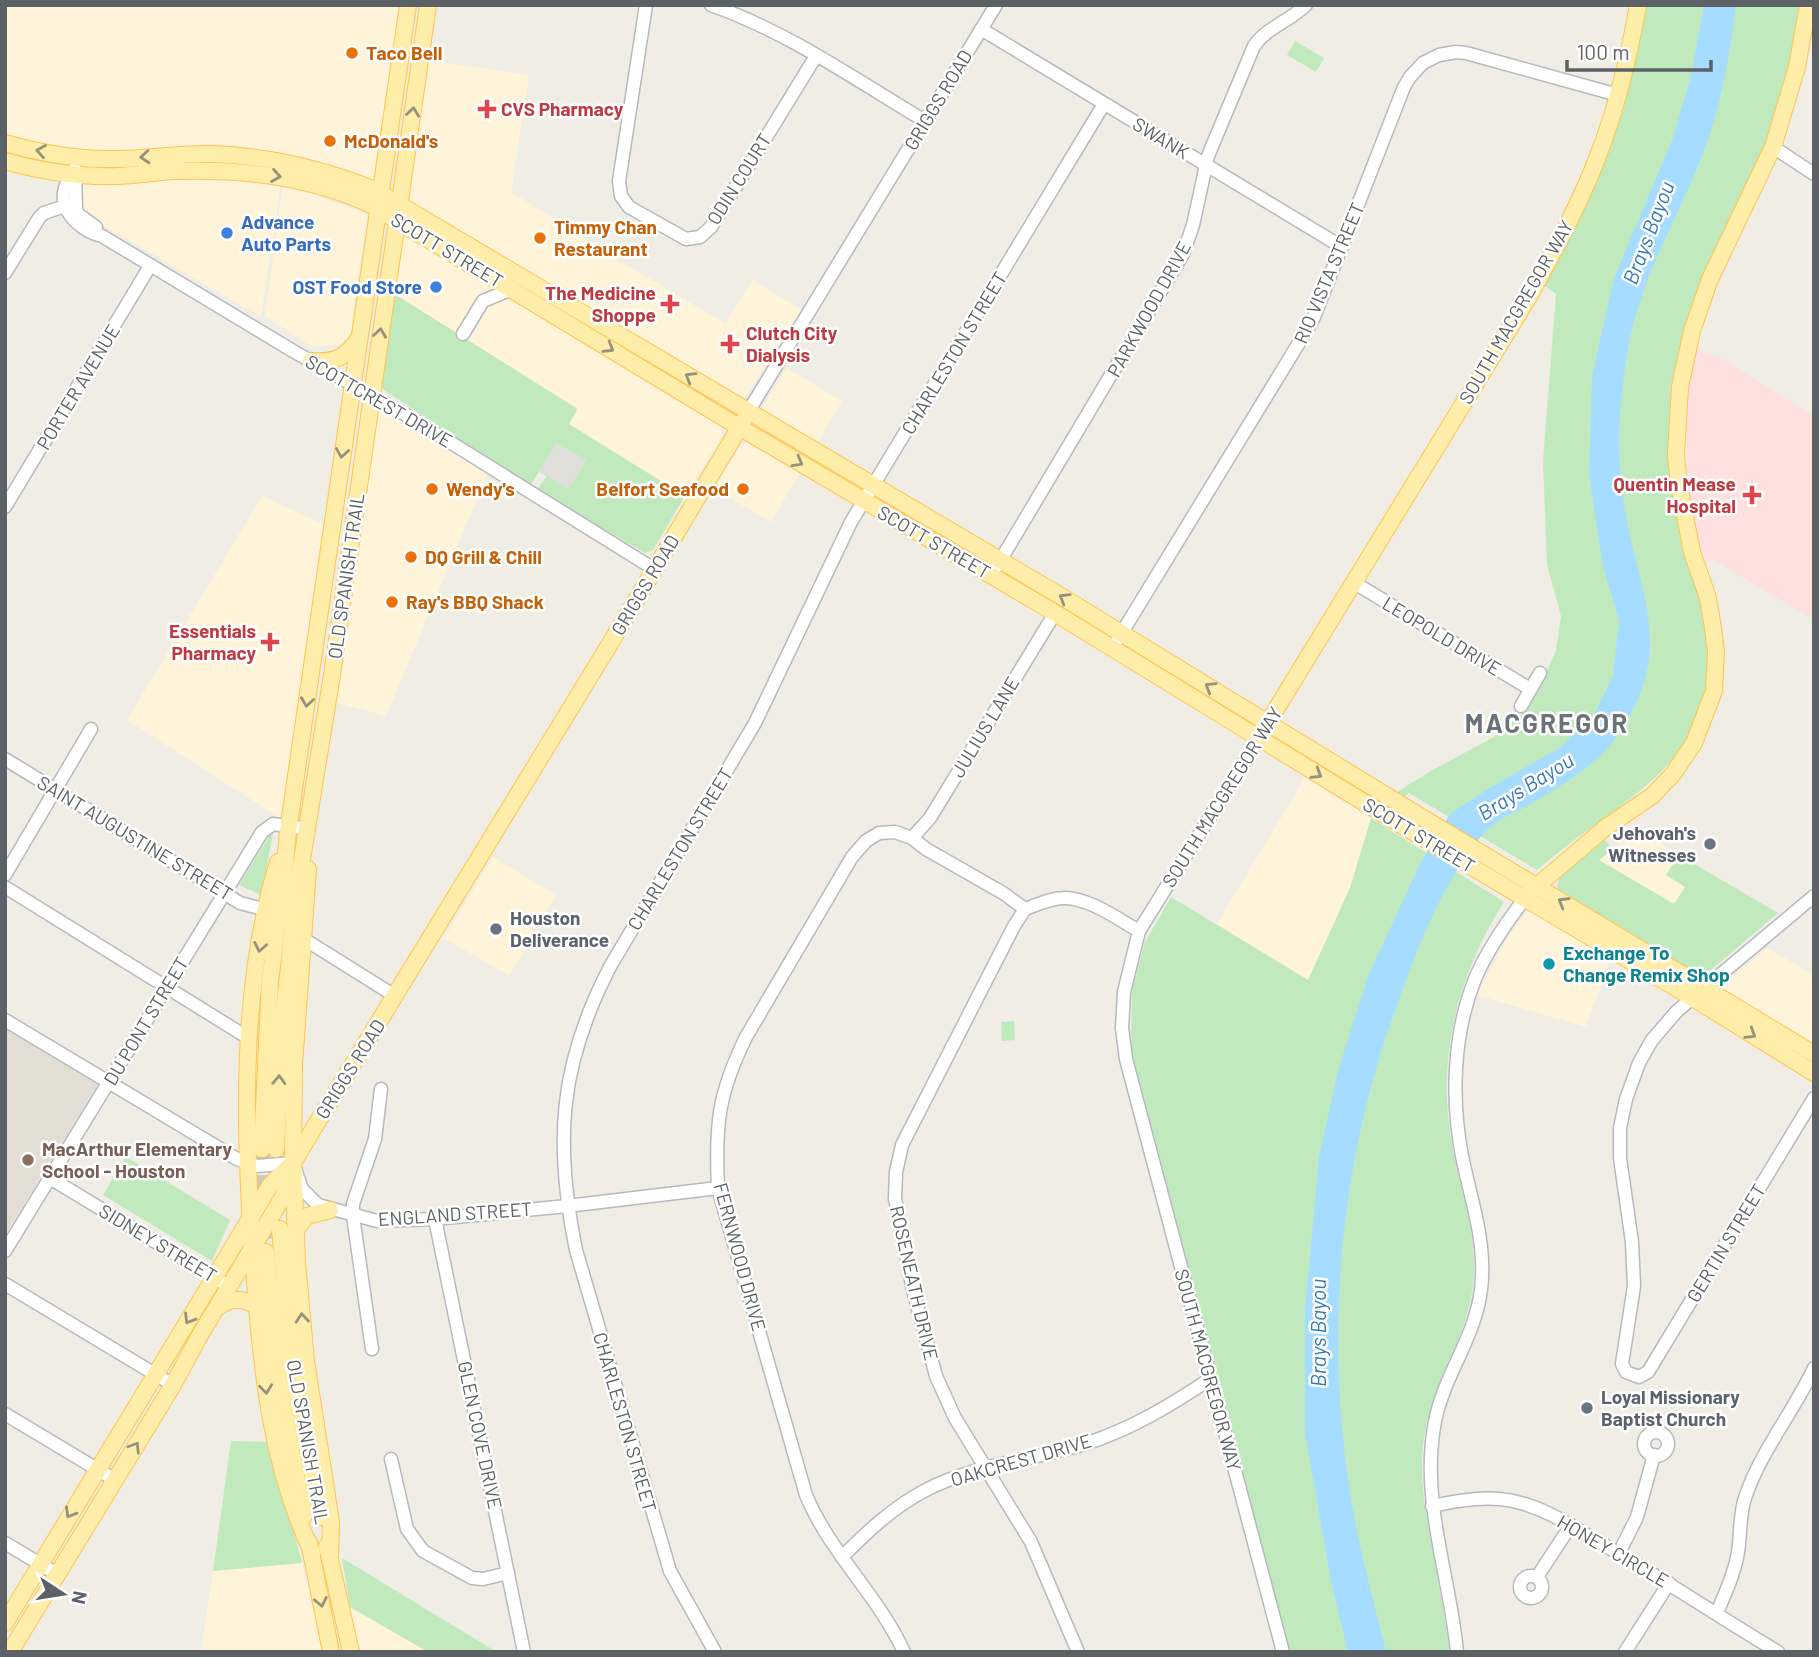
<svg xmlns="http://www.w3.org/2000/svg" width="1819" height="1657" viewBox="0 0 1819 1657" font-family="Barlow,sans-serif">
<rect width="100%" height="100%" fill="#f0ede4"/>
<g fill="#fff4da">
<polygon points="5,5 400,5 375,178 372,181 311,162 108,154 5,139"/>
<polygon points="427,60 529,75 511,192 625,264 726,324 752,280 802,310 746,396 739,400 410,203 408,199"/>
<polygon points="204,176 281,184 261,317 94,220 84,213 80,203 79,196 88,182"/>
<polygon points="283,184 367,214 349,344 312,347 265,316"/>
<polygon points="410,235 722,423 722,436 685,496 569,424 577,410 576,408 393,293 402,238"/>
<polygon points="787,368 842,401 815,447 764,414 763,406"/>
<polygon points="377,409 416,428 489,471 386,716 334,702"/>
<polygon points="752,440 802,469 771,522 714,489 741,445"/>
<polygon points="262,496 325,525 292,756 280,818 127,720"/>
<polygon points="1305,778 1371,818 1350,888 1308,980 1217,924"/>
<polygon points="1638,829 1679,855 1666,875 1685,887 1675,904 1598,860"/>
<polygon points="493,857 556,895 509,976 444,938"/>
<polygon points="1532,911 1612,955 1586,1027 1477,995 1510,933 1526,913"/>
<polygon points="1767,948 1814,975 1814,1046 1727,992 1727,982"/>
<polygon points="302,1563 324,1652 201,1652 213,1571"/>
<polygon points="350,1607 428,1652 360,1652"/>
</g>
<polygon fill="#e0ded8" points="557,442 586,460 568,489 539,472"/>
<polygon fill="#e2ded4" points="5,1027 98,1084 5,1235"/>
<polygon fill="#fee0df" points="1695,348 1722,359 1814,416 1814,620 1714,560 1702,564 1692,527 1685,415"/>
<g fill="#c0eabe">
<path d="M1645,5H1800L1795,40L1773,122L1754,170L1671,411L1709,644C1707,741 1669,771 1596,824C1576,838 1556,854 1537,870L1409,793L1405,796L1397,792L1429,772L1494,737L1523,713L1541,684L1556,651L1561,616L1547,565L1543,461L1556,294L1542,284L1575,228L1610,138Z"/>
<polygon points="1295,41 1324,58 1316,72 1287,55"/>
<polygon points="393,293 576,408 577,410 569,424 685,496 653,550 645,553 537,490 547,476 568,489 586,460 557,443 530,486 384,390 381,385"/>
<path d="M1371,818L1504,902C1458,974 1436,1059 1452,1144C1459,1184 1474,1224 1474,1264C1476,1327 1434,1377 1424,1437C1418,1476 1426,1514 1433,1552C1439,1585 1445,1618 1450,1652H1290L1131,1049L1132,990L1145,942L1171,897L1308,980L1350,888Z"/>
<polygon points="271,833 273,834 261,895 239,885"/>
<polygon points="1604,839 1613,849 1599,860 1674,904 1685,887 1666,875 1679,855 1778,913 1712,969 1699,976 1559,891 1557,885 1561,875"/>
<polygon points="1014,1021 1015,1040 1002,1041 1001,1022"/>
<polygon points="126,1157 230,1220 212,1261 103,1195"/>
<polygon points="231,1441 271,1442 302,1563 213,1571"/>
<polygon points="342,1558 495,1651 496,1652 428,1652 350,1607"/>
</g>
<path fill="#a5dcff" d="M1704,5H1736C1729,57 1722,104 1703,153C1684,203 1657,250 1640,301C1628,337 1623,377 1620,415C1617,453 1621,495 1629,531C1640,585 1662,633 1642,688C1618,753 1583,773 1527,806C1515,813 1498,819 1488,829C1478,838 1469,853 1461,864C1433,907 1415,955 1398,1002C1341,1156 1325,1323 1349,1486C1357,1542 1373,1597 1386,1652H1348L1331,1581L1305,1433V1311L1319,1157L1339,1067L1369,974L1421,862L1450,814L1488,789L1561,747L1594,715L1613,676L1619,620L1603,567L1589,475L1592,376L1614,278L1673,138L1691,76Z"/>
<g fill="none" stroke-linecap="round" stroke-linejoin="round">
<polyline stroke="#cbcac4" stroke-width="16" stroke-dasharray="16 8" stroke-linecap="butt" points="262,1151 266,1252"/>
<defs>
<g id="minor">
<polyline points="646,5 619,181 621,196 629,207 686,239 700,237 711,227 816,56"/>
<path d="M711,5C788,32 856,80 925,121"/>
<polyline points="981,29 1342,247"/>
<polyline points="1773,147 1814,174"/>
<polyline points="75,169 76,209 78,214 96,227"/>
<path d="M74,173C49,200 74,229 102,236L293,351L408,416L654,569"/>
<polyline points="5,273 39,218 44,213 65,206"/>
<polyline points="463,334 483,301 512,289"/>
<polyline points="748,412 996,5"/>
<polyline points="5,507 150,266"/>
<path d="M997,566L1183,254L1193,225L1208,156L1254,46C1267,27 1290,21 1306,5"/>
<polyline points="1353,582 1530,689"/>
<polyline points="1118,639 1305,333 1314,317 1404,87 1410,77 1423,63 1439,55 1456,52 1466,53 1618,95"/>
<polyline points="1521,706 1540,673"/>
<polyline points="1259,738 1139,931 1124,992 1122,1028 1126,1059 1283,1652"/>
<polyline points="5,759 240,903 267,910"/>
<polyline points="912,838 930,818 1055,613"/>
<polyline points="5,875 91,729"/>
<polyline points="5,887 250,1039"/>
<polyline points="1814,896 1677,1011 1652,1040 1639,1063 1626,1099 1620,1128 1620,1158 1632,1242 1634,1286 1622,1364 1626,1372 1639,1377 1648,1372 1814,1098"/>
<polyline points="1025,909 1014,926 902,1145 896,1172 895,1199 913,1290 936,1376 955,1418 1031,1542 1078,1652"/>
<path d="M1025,909C1037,905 1050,898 1063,898C1088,897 1118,919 1139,931"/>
<polyline points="304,939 395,996"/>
<polyline points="5,1020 237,1159 257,1166 293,1163 302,1189 318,1205 377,1221 435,1219 567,1206 718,1188"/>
<polyline points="50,1178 220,1281"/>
<polyline points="435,1219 524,1652"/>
<polyline points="5,1251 262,832 273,824 308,829"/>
<polyline points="5,1284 173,1385"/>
<polyline points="372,1349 353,1216 353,1204 375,1139 381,1089"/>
<polyline points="5,1414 115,1480"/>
<circle cx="1656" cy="1444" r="12"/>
<polyline points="391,1459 407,1529 423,1551 472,1578 483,1579 508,1573"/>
<path d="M1432,1506C1460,1500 1489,1495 1517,1502C1547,1509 1573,1527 1599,1542C1660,1577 1718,1616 1778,1652"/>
<polyline points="5,1543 57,1574"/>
<polyline points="1619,1553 1637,1517 1654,1455"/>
<path d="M842,1557C867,1532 892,1508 924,1491C975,1464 1034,1460 1088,1443C1133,1428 1171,1405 1210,1379"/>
<circle cx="1531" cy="1587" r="11"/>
<polyline points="1537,1577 1571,1525"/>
<path d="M1717,1613C1725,1593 1735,1573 1738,1552C1741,1533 1739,1516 1745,1498C1759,1454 1794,1411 1814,1368"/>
<path d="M715,1652L670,1571L576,1250C554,1142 559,1064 611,965L755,723L851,522L1104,104"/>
<path d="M904,1652C878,1595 830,1553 806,1495L718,1188C715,1125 718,1094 746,1037L852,857L866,841L879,833L895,832L912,838L926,849L1003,893L1025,909"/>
<path d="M1457,1652C1450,1576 1421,1503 1434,1427C1442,1374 1481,1333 1482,1276C1484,1235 1470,1196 1462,1156C1451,1099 1453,1034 1475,979C1487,950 1506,923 1525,898"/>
<polyline points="1625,1652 1669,1583"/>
</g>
<g id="major">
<path d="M5,143C40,153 80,160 116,159C148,159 180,153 212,154C269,156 320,168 373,189L1064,598L1400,804L1814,1054"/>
<path d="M5,161C40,171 81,177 117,176C137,175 157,172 176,171C243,169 310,176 371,205L739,427L1055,613L1391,819L1693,998L1814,1073"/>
<path d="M311,361C334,363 346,358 359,338"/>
<path d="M1262,732L1530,295C1554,250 1580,204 1598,156C1617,107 1629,56 1638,5"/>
<path d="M278,862C239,989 244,1137 254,1268C261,1365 270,1463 312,1552"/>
<polyline points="308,869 294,1065 293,1163 297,1262 306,1361 331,1522 330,1556"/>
<polyline points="1531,891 1605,828 1652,796 1673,774 1694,743 1714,691 1716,651 1713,628 1708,598 1692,552 1679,485 1676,455 1680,387 1692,331 1710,279 1773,147 1797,67 1808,5"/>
<polyline points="262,1149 270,981 283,884 288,831 408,5"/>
<polyline points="276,1149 281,1041 297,890 332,675 428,5"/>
<polyline points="280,1229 294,1382 321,1517"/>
<polyline points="296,1229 307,1216 330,1210"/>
<polyline points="266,1252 280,1393 304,1516"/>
<path d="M218,1307C232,1297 242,1298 257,1306"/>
<polyline points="309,1542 331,1652"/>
<polyline points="327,1546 351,1652"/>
<polyline points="5,1623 271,1184 291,1165"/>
<polyline points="10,1652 173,1385 200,1335 284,1195 293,1163 312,1131 608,647 744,420"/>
</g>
</defs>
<use href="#minor" stroke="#b6babf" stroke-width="15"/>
<use href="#major" stroke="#ffc44e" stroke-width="18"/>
<use href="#minor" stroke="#fff" stroke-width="12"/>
<use href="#major" stroke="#ffedaa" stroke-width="16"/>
</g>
<defs><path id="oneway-chevron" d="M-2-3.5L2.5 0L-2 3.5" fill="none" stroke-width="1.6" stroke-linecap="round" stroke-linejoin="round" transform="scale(1.75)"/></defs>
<g stroke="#95927e">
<use href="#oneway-chevron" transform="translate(413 112) rotate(-82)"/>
<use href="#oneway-chevron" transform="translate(41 151) rotate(-170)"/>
<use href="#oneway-chevron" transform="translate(145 157) rotate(175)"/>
<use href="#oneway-chevron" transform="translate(276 176) rotate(10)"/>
<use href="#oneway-chevron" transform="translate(380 333) rotate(-82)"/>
<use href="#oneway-chevron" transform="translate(609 348) rotate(31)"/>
<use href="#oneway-chevron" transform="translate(690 377) rotate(-149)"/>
<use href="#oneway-chevron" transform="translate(342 453) rotate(99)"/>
<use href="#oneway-chevron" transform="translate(798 462) rotate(30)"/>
<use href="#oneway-chevron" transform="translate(1064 598) rotate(-149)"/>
<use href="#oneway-chevron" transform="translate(1210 687) rotate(-148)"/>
<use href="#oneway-chevron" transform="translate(307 702) rotate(98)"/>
<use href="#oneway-chevron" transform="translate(1317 774) rotate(31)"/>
<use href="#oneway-chevron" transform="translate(1563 902) rotate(-149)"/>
<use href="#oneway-chevron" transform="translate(260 947) rotate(101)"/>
<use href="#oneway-chevron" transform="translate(1751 1034) rotate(32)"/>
<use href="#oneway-chevron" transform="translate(279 1080) rotate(-88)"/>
<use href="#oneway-chevron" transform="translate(302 1318) rotate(-95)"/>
<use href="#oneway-chevron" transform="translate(189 1319) rotate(121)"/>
<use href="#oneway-chevron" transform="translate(266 1389) rotate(83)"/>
<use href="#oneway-chevron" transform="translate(135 1447) rotate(-58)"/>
<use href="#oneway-chevron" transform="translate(70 1513) rotate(121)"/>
<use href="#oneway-chevron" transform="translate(321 1602) rotate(79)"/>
</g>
<g fill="#e8710a" stroke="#fff" stroke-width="2.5">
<circle cx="352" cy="53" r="7"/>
<circle cx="330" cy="141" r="7"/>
<circle cx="540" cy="238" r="7"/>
<circle cx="432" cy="489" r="7"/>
<circle cx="743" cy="489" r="7"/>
<circle cx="411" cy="557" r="7"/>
<circle cx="392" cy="602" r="7"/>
</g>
<g fill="#e0444e" stroke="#fff" stroke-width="2.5">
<path d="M483.5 98.5h7v7h7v7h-7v7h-7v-7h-7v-7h7z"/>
<path d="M666.5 293.5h7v7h7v7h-7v7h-7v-7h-7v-7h7z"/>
<path d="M726.5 333.5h7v7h7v7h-7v7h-7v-7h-7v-7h7z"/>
<path d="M1748.5 484.5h7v7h7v7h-7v7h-7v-7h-7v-7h7z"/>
<path d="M266.5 631.5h7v7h7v7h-7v7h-7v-7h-7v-7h7z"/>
</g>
<g fill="#3f7fe0" stroke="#fff" stroke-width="2.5">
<circle cx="227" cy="233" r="7"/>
<circle cx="436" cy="287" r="7"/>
</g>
<g fill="#6b7280" stroke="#fff" stroke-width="2.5">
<circle cx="1710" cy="844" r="7"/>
<circle cx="496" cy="929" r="7"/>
<circle cx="1587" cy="1408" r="7"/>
</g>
<circle fill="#0f9aa8" stroke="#fff" stroke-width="2.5" cx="1549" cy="964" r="7"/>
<circle fill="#8d6e63" stroke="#fff" stroke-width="2.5" cx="28" cy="1160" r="7"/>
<g text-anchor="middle" stroke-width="5" stroke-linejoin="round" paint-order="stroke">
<g font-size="19" font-weight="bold" fill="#c56008" stroke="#fff" text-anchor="start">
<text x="366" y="60">Taco Bell</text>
<text x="344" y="148">McDonald's</text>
<text x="554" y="234">Timmy Chan<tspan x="554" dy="22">Restaurant</tspan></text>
<text x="446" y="496">Wendy's</text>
<text x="729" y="496" text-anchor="end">Belfort Seafood</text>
<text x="425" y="564">DQ Grill &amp; Chill</text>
<text x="406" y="609">Ray's BBQ Shack</text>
</g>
<g font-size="19" fill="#5c6166" stroke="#fff">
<text transform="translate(938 100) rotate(-59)" y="7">GRIGGS ROAD</text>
<text transform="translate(1161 138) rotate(31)" y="7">SWANK</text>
<text transform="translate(739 179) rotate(-58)" y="7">ODIN COURT</text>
<text transform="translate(447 250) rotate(31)" y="7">SCOTT STREET</text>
<text transform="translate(1329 273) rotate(-67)" y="7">RIO VISTA STREET</text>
<text transform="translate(1149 309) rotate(-61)" y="7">PARKWOOD DRIVE</text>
<text transform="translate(1516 312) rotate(-60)" y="7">SOUTH MACGREGOR WAY</text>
<text transform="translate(954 353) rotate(-59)" y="7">CHARLESTON STREET</text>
<text transform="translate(78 387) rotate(-59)" y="7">PORTER AVENUE</text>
<text transform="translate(379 401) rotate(30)" y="7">SCOTTCREST DRIVE</text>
<text transform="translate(934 542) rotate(30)" y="7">SCOTT STREET</text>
<text transform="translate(346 576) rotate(-82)" y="7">OLD SPANISH TRAIL</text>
<text transform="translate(645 585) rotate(-59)" y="7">GRIGGS ROAD</text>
<text transform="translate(1442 636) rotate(31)" y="7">LEOPOLD DRIVE</text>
<text transform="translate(985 727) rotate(-59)" y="7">JULIUS LANE</text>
<text transform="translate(1222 797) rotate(-58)" y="7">SOUTH MACGREGOR WAY</text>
<text transform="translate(1419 835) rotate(31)" y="7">SCOTT STREET</text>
<text transform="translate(135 838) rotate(31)" y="7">SAINT AUGUSTINE STREET</text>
<text transform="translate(680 849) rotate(-59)" y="7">CHARLESTON STREET</text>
<text transform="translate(146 1021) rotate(-59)" y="7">DU PONT STREET</text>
<text transform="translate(350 1069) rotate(-58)" y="7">GRIGGS ROAD</text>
<text transform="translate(455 1214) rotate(-4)" y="7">ENGLAND STREET</text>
<text transform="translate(158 1243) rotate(31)" y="7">SIDNEY STREET</text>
<text transform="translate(1726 1243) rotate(-59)" y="7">GERTIN STREET</text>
<text transform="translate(740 1257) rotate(75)" y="7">FERNWOOD DRIVE</text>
<text transform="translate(914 1283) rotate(77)" y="7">ROSENEATH DRIVE</text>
<text transform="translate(1208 1370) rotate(75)" y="7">SOUTH MACGREGOR WAY</text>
<text transform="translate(625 1422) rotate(74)" y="7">CHARLESTON STREET</text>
<text transform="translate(480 1435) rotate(78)" y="7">GLEN COVE DRIVE</text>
<text transform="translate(308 1442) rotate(80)" y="7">OLD SPANISH TRAIL</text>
<text transform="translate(1021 1460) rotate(-16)" y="7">OAKCREST DRIVE</text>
<text transform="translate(1613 1551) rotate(30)" y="7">HONEY CIRCLE</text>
</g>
<g font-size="19" font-weight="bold" fill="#be3a42" stroke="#fff" text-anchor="end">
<text x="501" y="116" text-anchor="start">CVS Pharmacy</text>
<text x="656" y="300">The Medicine<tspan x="656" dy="22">Shoppe</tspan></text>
<text x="746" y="340" text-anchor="start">Clutch City<tspan x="746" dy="22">Dialysis</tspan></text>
<text x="1736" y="491">Quentin Mease<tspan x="1736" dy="22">Hospital</tspan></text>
<text x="256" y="638">Essentials<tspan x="256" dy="22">Pharmacy</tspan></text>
</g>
<g font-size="19" font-weight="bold" fill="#366cbe" stroke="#fff" text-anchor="start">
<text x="241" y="229">Advance<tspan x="241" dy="22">Auto Parts</tspan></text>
<text x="422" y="294" text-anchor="end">OST Food Store</text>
</g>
<g font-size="19" font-weight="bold" fill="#5b616d" stroke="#fff" text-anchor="start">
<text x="1696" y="840" text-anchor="end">Jehovah's<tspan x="1696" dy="22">Witnesses</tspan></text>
<text x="510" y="925">Houston<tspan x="510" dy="22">Deliverance</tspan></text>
<text x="1601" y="1404">Loyal Missionary<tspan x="1601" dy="22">Baptist Church</tspan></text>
</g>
<g font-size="19" font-weight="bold" fill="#0d838f" stroke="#fff" text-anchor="start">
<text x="1563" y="960">Exchange To<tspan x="1563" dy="22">Change Remix Shop</tspan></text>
</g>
<g font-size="19" font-weight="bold" fill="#785e54" stroke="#fff" text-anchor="start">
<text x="42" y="1156">MacArthur Elementary<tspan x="42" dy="22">School - Houston</tspan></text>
</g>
<g font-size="21" font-style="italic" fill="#3479b3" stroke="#fff">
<text transform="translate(1649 233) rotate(-69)" y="7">Brays Bayou</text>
<text transform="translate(1526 787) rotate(-32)" y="7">Brays Bayou</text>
<text transform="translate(1319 1333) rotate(-90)" y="7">Brays Bayou</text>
</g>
<g font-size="26" font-weight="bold" letter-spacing="2" fill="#6c7378" stroke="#fff">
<text x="1547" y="733">MACGREGOR</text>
</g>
</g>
<rect width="1819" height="1657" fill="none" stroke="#5c6166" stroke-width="14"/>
<g transform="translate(63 1594) rotate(102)" stroke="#ffffff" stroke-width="5" paint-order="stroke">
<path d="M0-5L12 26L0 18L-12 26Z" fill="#5c6166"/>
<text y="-10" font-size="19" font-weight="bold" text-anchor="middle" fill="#5c6166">N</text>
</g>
<path d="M1567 60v10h144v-10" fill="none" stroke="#5c6166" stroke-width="3.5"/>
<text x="1577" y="60" font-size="21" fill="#5c6166" stroke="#ffffff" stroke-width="5" paint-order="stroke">100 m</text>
</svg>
